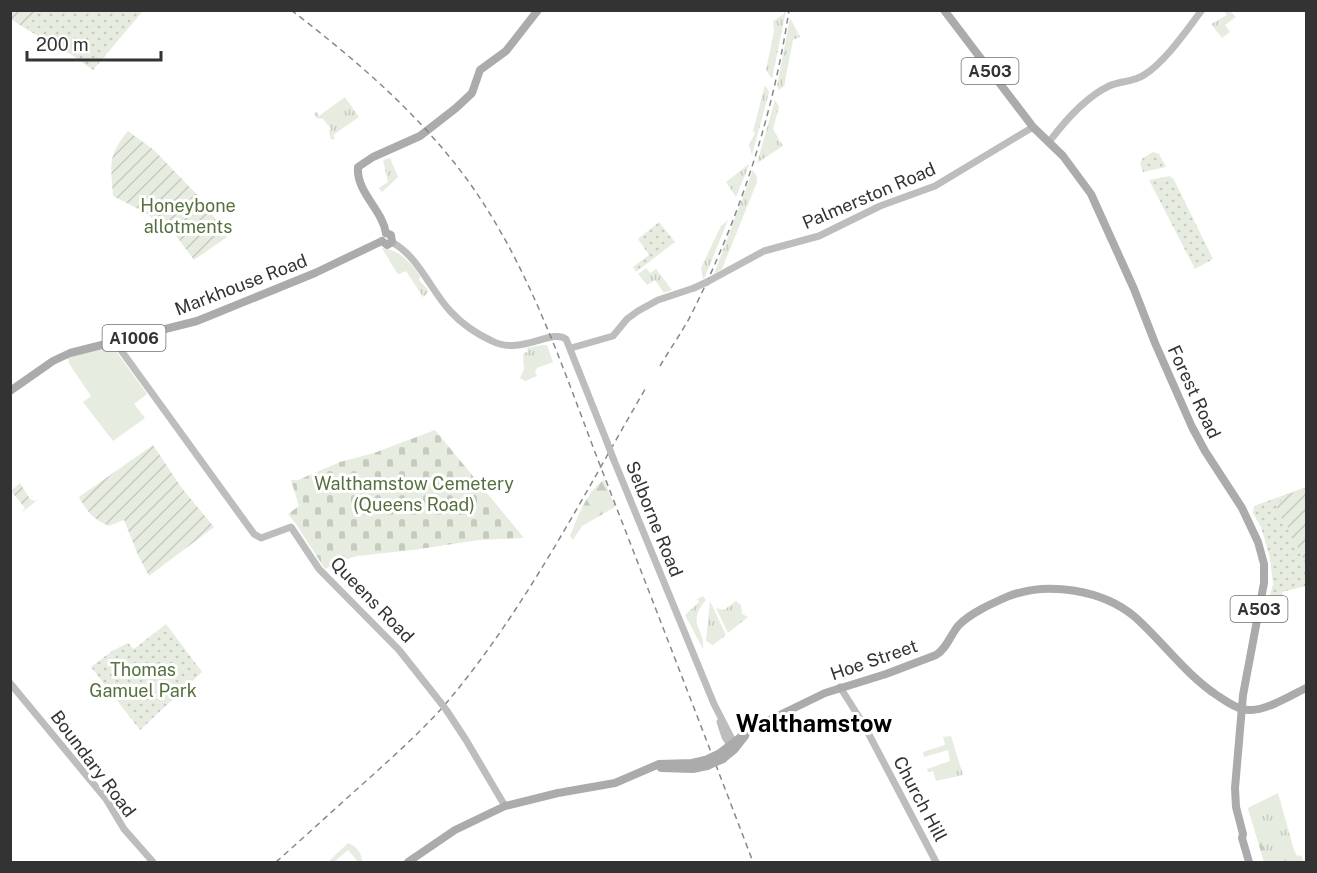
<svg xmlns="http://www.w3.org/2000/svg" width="1317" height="873" viewBox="0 0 1317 873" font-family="'Public Sans',sans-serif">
<defs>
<pattern id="grass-tufts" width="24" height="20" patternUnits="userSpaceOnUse" patternTransform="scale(1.5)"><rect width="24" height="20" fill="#e6ecdf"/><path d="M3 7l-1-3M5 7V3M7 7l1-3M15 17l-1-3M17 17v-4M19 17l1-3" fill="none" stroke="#c6cbc0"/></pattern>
<pattern id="forest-firs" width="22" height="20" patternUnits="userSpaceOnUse" patternTransform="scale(1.5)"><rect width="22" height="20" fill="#e6ecdf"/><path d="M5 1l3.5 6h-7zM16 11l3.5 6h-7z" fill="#c6cbc0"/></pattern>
<pattern id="cemetery-stones" width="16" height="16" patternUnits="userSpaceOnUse" patternTransform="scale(1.5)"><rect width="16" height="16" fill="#e6ecdf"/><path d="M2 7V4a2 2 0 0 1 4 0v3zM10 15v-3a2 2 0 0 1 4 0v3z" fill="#c6cbc0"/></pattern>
<pattern id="park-dots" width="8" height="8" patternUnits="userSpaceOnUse" patternTransform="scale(1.5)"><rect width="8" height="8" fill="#e6ecdf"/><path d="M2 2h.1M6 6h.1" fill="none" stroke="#c6cbc0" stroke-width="1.8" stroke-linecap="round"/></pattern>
<pattern id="garden-furrows" width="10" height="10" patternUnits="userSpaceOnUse" patternTransform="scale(1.5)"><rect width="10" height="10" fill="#e6ecdf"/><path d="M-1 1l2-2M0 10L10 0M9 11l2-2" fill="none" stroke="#c6cbc0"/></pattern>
</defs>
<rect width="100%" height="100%" fill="#fff"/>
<g fill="url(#grass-tufts)">
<polygon points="784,11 786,11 772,79 766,70 774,31 773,21 784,14"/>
<polygon points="1224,11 1230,11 1236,17 1225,25 1230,32 1222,38 1211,24 1227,15"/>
<polygon points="790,18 800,37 793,40 784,86 779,90 777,86"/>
<polygon points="765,85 769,92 752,155 749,145 755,133 753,131"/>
<polygon points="345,97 359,117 333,135 335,139 331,140 329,131 331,129 323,119 316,118 314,114 316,111 319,116"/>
<polygon points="775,100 779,107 773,129 783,146 757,163"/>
<polygon points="390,158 398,177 382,192 379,188 388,182 383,160"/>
<polygon points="749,164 749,165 736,197 726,182"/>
<polygon points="753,170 757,177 757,182 722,269 714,274"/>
<polygon points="728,220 705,277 703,279 701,268 721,226"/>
<path d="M382,248C400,250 410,262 420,276L419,280L428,290V293L423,297L406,271L399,274L397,273Z"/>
<polygon points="646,268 650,273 656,269 672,290 664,293 655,280 647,285 638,274"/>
<polygon points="542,345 547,345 553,362 537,368 535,371 537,376 525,381 520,378 524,369 523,354 528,351 527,348"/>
<path d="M703,596L706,600C685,624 706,629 703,649L685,615L699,602L697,599Z"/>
<polygon points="710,601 726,635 713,645 706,641"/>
<polygon points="736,601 741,605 742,614 748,617 728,633 716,608 724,610"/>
<polygon points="951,736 963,775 936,781 933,771 928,772 927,769 950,761 948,750 924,757 923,752 945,745 943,737"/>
<polygon points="1278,793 1294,850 1297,856 1301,855 1304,862 1264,862 1248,808"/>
<path d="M348,843C357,846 362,854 362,862H358L348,850L334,862H330L329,861Z"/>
</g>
<g fill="url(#forest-firs)">
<path d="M604,480L615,507L582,526L573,540L570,536C577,518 587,491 604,480Z"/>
<polygon points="1273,796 1270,802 1252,810 1266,858 1266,862 1264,862 1248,808"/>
</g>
<polygon fill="url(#cemetery-stones)" points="435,430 524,538 479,540 413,550 357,556 338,562 325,569 296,524 288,514 299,506 291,480 298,480 340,462 374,453"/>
<g fill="url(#park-dots)">
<polygon points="35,11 143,11 93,70 72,55 26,29"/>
<polygon points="1153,152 1159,154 1166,167 1143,172 1140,163 1143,158"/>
<polygon points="1170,176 1174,180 1213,259 1195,269 1149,180"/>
<polygon points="659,222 675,242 636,272 633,267 649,255 638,239"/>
<polygon points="1306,487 1306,586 1282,592 1283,597 1269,600 1273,584 1270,558 1261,527 1253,513 1254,506"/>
<polygon points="166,624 202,672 140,730 91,667 112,651 128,643 134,649"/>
</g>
<g fill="url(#garden-furrows)">
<polygon points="10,11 11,10 35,11 26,29 11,19"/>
<path d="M128,131L154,150L204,202L227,237L194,260L168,225L165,229L146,213L113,196C111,165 107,156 128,131Z"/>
<path d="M153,445L181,487L214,527L149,576L138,555L124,520L109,526C93,519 87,512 79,497Z"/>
<polygon points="20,483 30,499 35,501 40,498 21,513 25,508 11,491"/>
<polygon points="1306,488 1306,564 1286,523 1284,524 1276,505 1281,501 1280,497"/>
</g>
<polygon fill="#e6ecdf" points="113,347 147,394 134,404 145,418 113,441 83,402 91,396 68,362 69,361 67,357"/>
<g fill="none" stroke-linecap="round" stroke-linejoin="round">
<g stroke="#bdbdbd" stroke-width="7">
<path d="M1049,142C1064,122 1086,97 1109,86C1120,81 1133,82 1144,75C1165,62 1186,31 1202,10"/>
<path d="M392,242C420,258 430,290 451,312C462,324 477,334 492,341C520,356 552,328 566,339L607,442"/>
<polyline points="707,282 764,251 819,236 880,206 935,186 1033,127"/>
<polyline points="115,342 254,534 261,538 291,527 319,569 399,650 441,703"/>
<polyline points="571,348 613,336 627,319 638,311 658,300 694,288"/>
<polyline points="613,458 714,704 735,745"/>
<polyline points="10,683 106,799 124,829 153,862"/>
<polyline points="840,687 864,725 936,862"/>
<polyline points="447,711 466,740 505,806"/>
<polyline points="720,722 725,737 732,748"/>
</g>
<g stroke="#ababab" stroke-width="8">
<polyline points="944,10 1033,127 1063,156 1091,194 1134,289 1155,343 1192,427 1205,451 1242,508 1258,542 1264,564 1264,583 1243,695 1235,788 1236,807 1243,834 1242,838 1249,862"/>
<path d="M386,233C382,209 356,192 358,167L373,157L420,136L456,108L472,93L480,70L506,51L538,10"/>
<polyline points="382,241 387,245 392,242 391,235 386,233"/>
<polyline points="10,391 53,361 70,353 197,321 315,273 382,241"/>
<path d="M720,753L751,729L825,693L886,674L936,655C947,648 950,636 958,626C970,613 993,603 1009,596C1048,581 1103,590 1135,617C1164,643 1185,674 1218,696C1227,702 1240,711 1251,710C1267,710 1292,695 1306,688"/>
<polyline points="723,759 734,750 745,736"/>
<polyline points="661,768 693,769 707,766"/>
<polyline points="408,862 455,830 505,806 558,793 615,783 659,764 692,763 705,760"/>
</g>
<g stroke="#888" stroke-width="1.5" stroke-dasharray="6 4.5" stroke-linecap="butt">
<path d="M291,10C356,60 417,112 466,178C528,263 561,363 598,460C650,594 702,728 753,862"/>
<path d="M660,366C670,349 682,332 691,315C739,219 773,117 789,10"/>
<path d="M276,862C309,833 341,803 374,774C399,751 426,727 448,701C527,607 585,492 647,386"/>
</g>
<g stroke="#bdbdbd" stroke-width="7">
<polyline points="694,288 707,282"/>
<polyline points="607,442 613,458"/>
<polyline points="441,703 447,711"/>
</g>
<g stroke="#ababab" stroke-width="8">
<polyline points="705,760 720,753"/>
<polyline points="707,766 723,759"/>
</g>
</g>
<g text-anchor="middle" stroke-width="6" stroke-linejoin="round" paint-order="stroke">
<g fill="#fff" stroke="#707070" stroke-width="1.5">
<rect x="961.5" y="58" width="57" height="26" rx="4.5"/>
<rect x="102.5" y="325" width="63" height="26" rx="4.5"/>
<rect x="1230.5" y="596" width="57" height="26" rx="4.5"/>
</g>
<g font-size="16" font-weight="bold" fill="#333">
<text x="990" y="77">A503</text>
<text x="134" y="344">A1006</text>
<text x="1259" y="615">A503</text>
</g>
<g font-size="18" fill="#333" stroke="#fff">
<text transform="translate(869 196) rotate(-23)" y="6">Palmerston Road</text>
<text transform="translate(241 285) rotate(-21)" y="6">Markhouse Road</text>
<text transform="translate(1194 392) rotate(65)" y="6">Forest Road</text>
<text transform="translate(654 519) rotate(68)" y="6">Selborne Road</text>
<text transform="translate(372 600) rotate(46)" y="6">Queens Road</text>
<text transform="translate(874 660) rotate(-19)" y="6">Hoe Street</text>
<text transform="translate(93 764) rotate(53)" y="6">Boundary Road</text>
<text transform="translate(920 799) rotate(62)" y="6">Church Hill</text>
</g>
<g font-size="18" fill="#56703f" stroke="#fff">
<text x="188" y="212">Honeybone<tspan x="188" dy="21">allotments</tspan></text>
<text x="414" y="490">Walthamstow Cemetery<tspan x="414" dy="21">(Queens Road)</tspan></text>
<text x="143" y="676">Thomas<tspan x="143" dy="21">Gamuel Park</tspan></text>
</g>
<g font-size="24" font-weight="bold" fill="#000" stroke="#fff">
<text x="814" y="732">Walthamstow</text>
</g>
</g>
<rect width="1317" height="873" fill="none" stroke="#333333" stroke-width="24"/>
<path d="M27 51v9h134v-9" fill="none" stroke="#333333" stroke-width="3"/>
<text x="36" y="51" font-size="18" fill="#333333" stroke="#ffffff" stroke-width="4.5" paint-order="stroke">200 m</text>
</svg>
